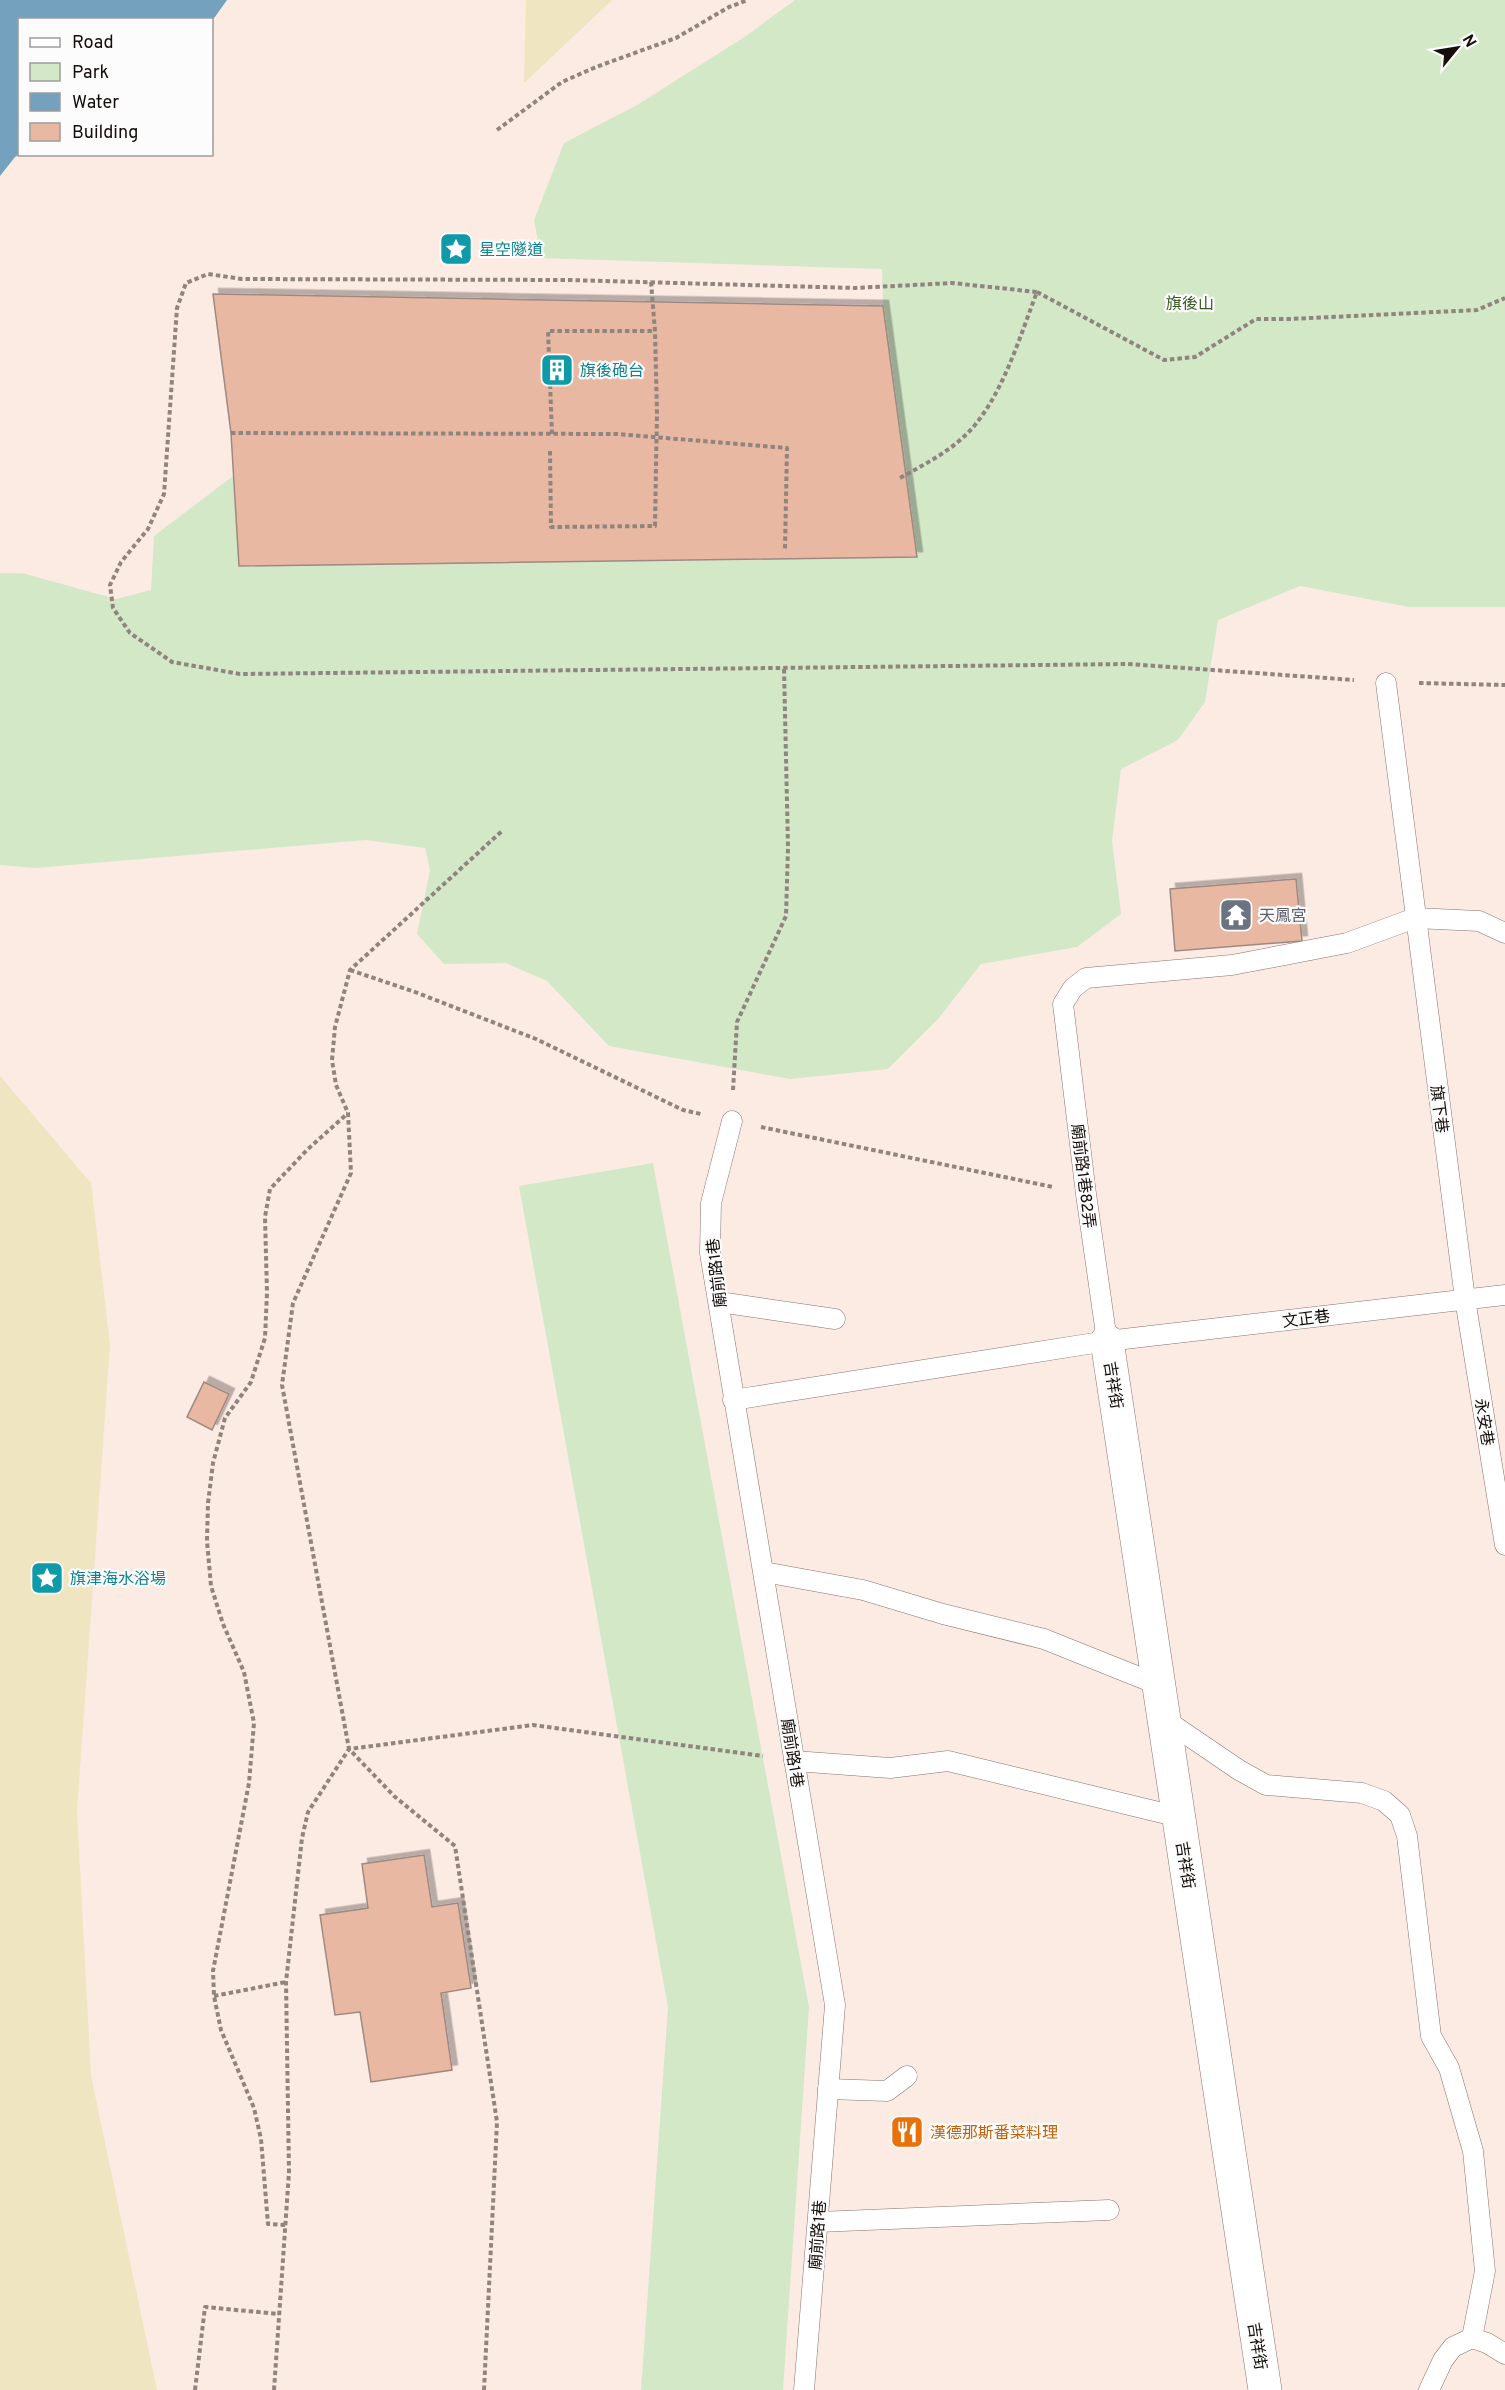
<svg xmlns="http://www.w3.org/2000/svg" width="1505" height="2390" viewBox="0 0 1505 2390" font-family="Overpass,'Noto Sans TC',sans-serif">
<defs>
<filter id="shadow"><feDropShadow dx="5.5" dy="-5.5" stdDeviation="0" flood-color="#0004"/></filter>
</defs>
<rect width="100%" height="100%" fill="#fcebe3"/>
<g fill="#d3e8c7">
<polygon points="795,0 1505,0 1505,607 1409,607 1300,586 1218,620 1205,702 1178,740 1121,769 1112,841 1121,914 1077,947 981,964 938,1019 888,1069 790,1079 609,1046 547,981 506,963 444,964 417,934 430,870 425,848 366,840 35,868 0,865 0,573 22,573 116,599 151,590 154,536 233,476 239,566 917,556 883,306 882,269 541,258 534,220 564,143 637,105 743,38"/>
<polygon points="653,1163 809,2007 783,2390 641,2390 668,2007 519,1186"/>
</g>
<g fill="#efe5c0">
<polygon points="526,0 612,0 524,83"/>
<polygon points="0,1076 91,1183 110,1345 77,1811 91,2076 157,2390 0,2390"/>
</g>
<polygon fill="#74a1bd" points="0,0 227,0 212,21 20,20 20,154 15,157 0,176"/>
<g fill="#e9b8a3" stroke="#9d8981" stroke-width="1.5" filter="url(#shadow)">
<polygon points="213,294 883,306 917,557 239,566 231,433"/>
<polygon points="1296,879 1302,941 1175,951 1170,889"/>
<polygon points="204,1382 229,1394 212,1430 187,1417"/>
<polygon points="424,1855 432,1907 458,1903 471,1988 441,1993 452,2070 371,2082 360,2012 335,2015 320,1915 368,1908 362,1864"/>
</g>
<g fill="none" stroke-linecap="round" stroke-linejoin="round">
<defs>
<g id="lane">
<polyline points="1386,683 1465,1299 1505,1545"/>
<polyline points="732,1121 711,1203 710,1253 835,2005 804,2390"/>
<polyline points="719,1302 835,1319"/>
<polyline points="1107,1341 1086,1194 1063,1004 1073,988 1086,978 1232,965 1347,943 1415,918 1479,921 1505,933"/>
<polyline points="733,1400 1107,1341 1505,1295"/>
<polyline points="764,1572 863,1590 943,1614 1044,1639 1159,1685"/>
<polyline points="1164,1719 1239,1770 1266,1785 1362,1793 1384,1801 1400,1815 1407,1836 1431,2036 1449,2068 1473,2151 1485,2271 1472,2338"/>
<polyline points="794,1761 890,1768 948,1761 1179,1817"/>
<polyline points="828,2089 887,2091 907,2076"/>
<polyline points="818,2222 1109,2210"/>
<polyline points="1429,2390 1443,2360 1453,2347 1472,2338 1487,2343 1505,2354"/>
</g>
<polyline id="street" points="1107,1341 1265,2390"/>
</defs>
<use href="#lane" stroke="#87746b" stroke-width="21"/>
<use href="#street" stroke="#87746b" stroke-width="34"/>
<g stroke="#90847e" stroke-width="4" stroke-dasharray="4.5 3" stroke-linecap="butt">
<polyline points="497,130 562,82 596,67 676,38 729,7 748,0"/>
<polyline points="651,282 655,331 657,414"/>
<polyline points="1037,292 1164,360 1195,357 1256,319 1290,319 1477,310 1505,298"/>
<polyline points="231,433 617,434 787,448 785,549"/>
<polyline points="552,434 548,331 655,331"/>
<polyline points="550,451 551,527 655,526 656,466"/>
<path d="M900,478C927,463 955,449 975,425C1005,388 1020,336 1037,292L952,283L855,288L569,280L242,279L208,274L186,283L177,308L164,494L148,529L121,562L110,585L113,608L130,633L172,662L240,674L1128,664L1354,680"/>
<polyline points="1419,683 1505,685"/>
<polyline points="350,970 415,992 536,1039 683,1110 701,1114"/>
<polyline points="733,1090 737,1022 786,916 788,847 784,668"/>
<polyline points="761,1127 1053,1187"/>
<polyline points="214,1996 286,1982"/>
<polyline points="285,2225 268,2224 261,2139 254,2108 221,2030 214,1996 213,1971 249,1783 254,1723 244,1672 223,1624 211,1586 207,1541 208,1503 213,1463 225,1418 251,1382 265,1338 267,1293 265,1217 270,1189 307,1150 348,1113"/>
<polyline points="195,2390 205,2307 279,2314"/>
<polyline points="274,2390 289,2172 286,1982 302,1838 308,1812 349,1749 533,1725 763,1756"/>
<polyline points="484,2390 497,2122 455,1846 394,1796 349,1749 282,1385 293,1303 351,1173 348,1113 336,1085 332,1060 335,1027 350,970 503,830"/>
</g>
<use href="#lane" stroke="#fff" stroke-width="20"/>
<use href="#street" stroke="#fff" stroke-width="33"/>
<polyline stroke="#90847e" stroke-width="4" stroke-dasharray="4.5 3" stroke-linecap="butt" points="656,466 657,414"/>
</g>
<defs>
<symbol id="sight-square" viewBox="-11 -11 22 22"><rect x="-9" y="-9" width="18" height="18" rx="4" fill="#0f9aa8" stroke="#fcfcfc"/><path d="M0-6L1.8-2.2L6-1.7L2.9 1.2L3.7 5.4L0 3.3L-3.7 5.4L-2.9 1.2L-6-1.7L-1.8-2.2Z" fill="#fff"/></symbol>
<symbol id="building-square" viewBox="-11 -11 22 22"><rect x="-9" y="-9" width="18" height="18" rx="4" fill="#0f9aa8" stroke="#fcfcfc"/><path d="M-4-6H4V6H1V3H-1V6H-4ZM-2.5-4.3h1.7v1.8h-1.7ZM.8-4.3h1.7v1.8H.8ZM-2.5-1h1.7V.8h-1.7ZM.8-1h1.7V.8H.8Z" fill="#fff"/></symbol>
<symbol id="temple-square" viewBox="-11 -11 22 22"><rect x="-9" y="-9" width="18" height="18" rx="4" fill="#6b7280" stroke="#fcfcfc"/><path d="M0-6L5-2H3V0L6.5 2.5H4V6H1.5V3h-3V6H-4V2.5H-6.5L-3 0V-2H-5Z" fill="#fff"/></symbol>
<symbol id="restaurant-square" viewBox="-11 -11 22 22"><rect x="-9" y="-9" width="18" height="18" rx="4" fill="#e8710a" stroke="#fcfcfc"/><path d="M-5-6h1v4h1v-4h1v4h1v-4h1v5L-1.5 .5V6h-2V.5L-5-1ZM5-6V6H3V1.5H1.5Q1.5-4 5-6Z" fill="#fff"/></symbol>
</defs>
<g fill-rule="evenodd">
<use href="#sight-square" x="437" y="230" width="38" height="38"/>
<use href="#building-square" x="538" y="351" width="38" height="38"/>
<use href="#temple-square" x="1217" y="896" width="38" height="38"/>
<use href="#sight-square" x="28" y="1559" width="38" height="38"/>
<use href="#restaurant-square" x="888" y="2113" width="38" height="38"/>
</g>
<g text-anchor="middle" stroke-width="4.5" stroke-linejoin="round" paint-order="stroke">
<g font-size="16" fill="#0d838f" stroke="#fcfcfc" text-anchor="start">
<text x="479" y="255">星空隧道</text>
<text x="580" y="376">旗後砲台</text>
<text x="70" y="1584">旗津海水浴場</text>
</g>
<g font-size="16" fill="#3a5c23" stroke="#fcfcfc">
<text x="1190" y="309">旗後山</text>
</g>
<g font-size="16" fill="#5b616d" stroke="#fcfcfc" text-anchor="start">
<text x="1259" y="921">天鳳宮</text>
</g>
<g font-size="16" fill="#140d0a" stroke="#fcfcfc">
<text transform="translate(1440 1109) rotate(83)" y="6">旗下巷</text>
<text transform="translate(1084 1176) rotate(83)" y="6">廟前路1巷82弄</text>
<text transform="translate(716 1273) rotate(-97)" y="6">廟前路1巷</text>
<text transform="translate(1306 1318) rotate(-7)" y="6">文正巷</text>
<text transform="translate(1114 1385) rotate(81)" y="6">吉祥街</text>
<text transform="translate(1485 1422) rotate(81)" y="6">永安巷</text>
<text transform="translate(793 1753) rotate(81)" y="6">廟前路1巷</text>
<text transform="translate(1186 1865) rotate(81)" y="6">吉祥街</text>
<text transform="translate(817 2235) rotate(-86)" y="6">廟前路1巷</text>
<text transform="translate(1258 2346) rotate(81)" y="6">吉祥街</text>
</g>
<g font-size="16" fill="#c56008" stroke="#fcfcfc" text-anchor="start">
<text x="930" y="2138">漢德那斯番菜料理</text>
</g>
</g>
<rect x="18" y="18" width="195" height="138" fill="#fcfcfc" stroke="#9f9c9b" stroke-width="1.5"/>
<rect x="30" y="38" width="30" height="9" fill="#ffffff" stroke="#9f9c9b" stroke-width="1.5"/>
<text x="72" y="48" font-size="18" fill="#140d0a">Road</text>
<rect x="30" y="63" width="30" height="18" fill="#d3e8c7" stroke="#9f9c9b" stroke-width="1.5"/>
<text x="72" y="78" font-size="18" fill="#140d0a">Park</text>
<rect x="30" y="93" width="30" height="18" fill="#74a1bd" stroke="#9f9c9b" stroke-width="1.5"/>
<text x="72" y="108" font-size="18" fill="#140d0a">Water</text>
<rect x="30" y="123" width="30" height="18" fill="#e9b8a3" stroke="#9f9c9b" stroke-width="1.5"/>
<text x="72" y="138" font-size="18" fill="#140d0a">Building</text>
<g transform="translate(1457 48) rotate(60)" stroke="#fcfcfc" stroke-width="4.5" paint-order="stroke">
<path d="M0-4.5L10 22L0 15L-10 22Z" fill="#140d0a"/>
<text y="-9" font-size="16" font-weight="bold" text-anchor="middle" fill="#140d0a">N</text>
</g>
</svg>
